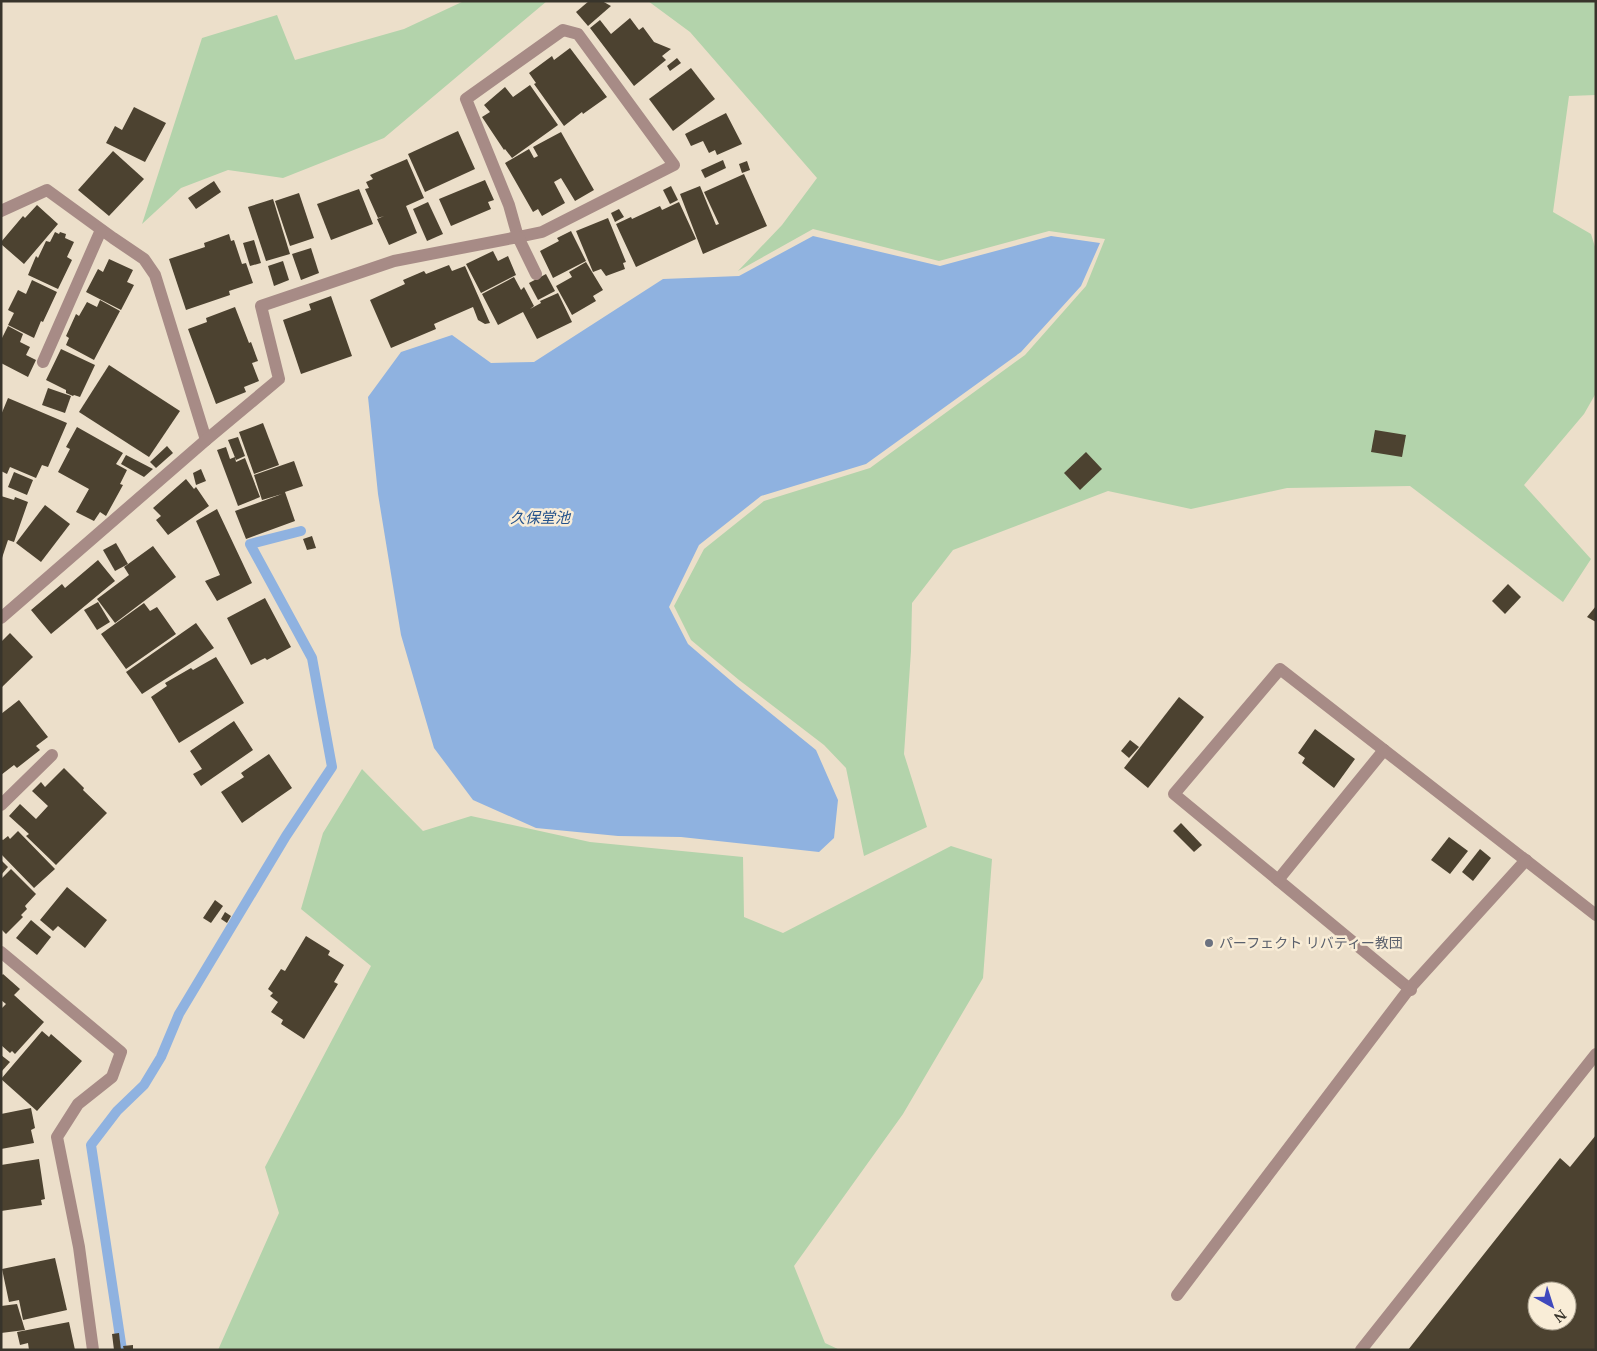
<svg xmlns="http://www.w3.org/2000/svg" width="1597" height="1351" viewBox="0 0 1597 1351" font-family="'Noto Serif','Noto Sans JP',serif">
<rect width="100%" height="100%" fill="#ecdfca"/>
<g fill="#b3d3ab">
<polygon points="464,1 547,1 384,138 283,178 228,170 181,188 142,224 202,38 277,15 295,60 404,29"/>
<polygon points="648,1 1596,1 1596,95 1569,96 1553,212 1591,234 1596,250 1596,393 1584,414 1524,485 1591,559 1563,602 1410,486 1287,488 1191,509 1108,491 953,550 912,603 911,651 904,754 927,827 864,856 846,768 824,745 739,680 691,640 674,606 704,549 764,501 870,468 1025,355 1086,286 1105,239 1049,231 939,261 813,229 738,271 782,225 817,178 690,32"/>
<polygon points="362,769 423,831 471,816 590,842 743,857 744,917 783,933 951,846 992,859 983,978 903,1114 794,1266 825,1343 840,1350 218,1350 279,1213 265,1167 371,966 301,909 323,833"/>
</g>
<polygon fill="#8fb2e0" points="813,236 940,266 1051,236 1100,243 1081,286 1021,352 866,464 761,496 699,545 669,607 688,644 737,686 816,750 838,800 834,838 819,852 681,837 618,836 536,828 473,800 434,748 401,635 378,494 368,397 401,352 452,335 491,363 534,362 663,279 739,276"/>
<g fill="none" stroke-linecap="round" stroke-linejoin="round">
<polyline stroke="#8fb2e0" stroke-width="10" points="122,1350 91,1145 117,1111 144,1085 161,1057 179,1014 286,836 332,767 312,658 250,544 301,531"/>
</g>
<g fill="#4c4230" fill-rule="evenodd">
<polygon points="589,1 602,1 611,6 588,26 576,12"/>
<polygon points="630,18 639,30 643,27 654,42 671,49 662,56 666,60 634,86 590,28 600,20 611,34"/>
<polygon points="570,48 607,97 583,114 582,112 564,126 534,84 536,83 529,73 552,56 554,60"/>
<polygon points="677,58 681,63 670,71 667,66"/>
<polygon points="691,68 715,99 673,131 649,99"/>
<polygon points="530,85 558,125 512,158 505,149 504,150 482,117 490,112 484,105 505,87 513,97"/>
<polygon points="134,107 166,123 145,162 106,143 115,126 122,130"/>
<polygon points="726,113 742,144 717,155 715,150 709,153 703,141 691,146 685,134"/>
<polygon points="458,131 475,169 425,192 408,154"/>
<polygon points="561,132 594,190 575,201 561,178 554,182 565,203 542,216 538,209 533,212 505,163 529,149 534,158 538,156 533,147"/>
<polygon points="113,151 144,179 109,216 78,190"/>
<polygon points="407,159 424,198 406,206 417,233 389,245 377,219 384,216 378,218 365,189 369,188 366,182 373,179 370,175"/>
<polygon points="723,160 726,168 705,178 701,170"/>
<polygon points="747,161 750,170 742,173 739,164"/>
<polygon points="744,174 767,226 703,254 680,194 700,186 716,225 719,224 704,192"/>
<polygon points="485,180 494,200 488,202 491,209 451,226 439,199"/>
<polygon points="214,181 221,192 196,209 188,198"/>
<polygon points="671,186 678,200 670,204 663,190"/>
<polygon points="359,189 373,224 331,240 317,204"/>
<polygon points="299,193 314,238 290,246 275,201"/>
<polygon points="273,199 290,254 266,261 248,207"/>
<polygon points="428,202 443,234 427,241 413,209"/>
<polygon points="679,202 696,239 636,267 616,224 631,217 632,219 660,206 662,210"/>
<polygon points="37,205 58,224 24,264 1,244 1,242 23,216 25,218"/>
<polygon points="619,209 624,217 615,222 611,213"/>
<polygon points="608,218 626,262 623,263 625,269 606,276 601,269 593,272 576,231"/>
<polygon points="571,231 586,261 553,278 540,251 559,241 557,238"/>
<polygon points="55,232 59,234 60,232 66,234 65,238 74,242 67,257 72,260 58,289 28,275 36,256 38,258 46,241 50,242"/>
<polygon points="229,234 231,241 234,240 242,264 246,263 253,283 229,291 230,295 186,310 169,259 205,247 204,243"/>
<polygon points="254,240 261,263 250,266 243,243"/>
<polygon points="311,248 319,273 301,280 292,254"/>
<polygon points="493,251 498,261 508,256 516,275 481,293 466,264"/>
<polygon points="109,259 133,270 127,282 134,285 121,310 86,292 98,269 103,272"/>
<polygon points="283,261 289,280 274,286 268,266"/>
<polygon points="586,262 603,290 593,296 596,301 572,315 556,286 572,277 569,272"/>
<polygon points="449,265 452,271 465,266 490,323 485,324 478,320 473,307 434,324 436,329 391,348 370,300 405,284 403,280 424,271 426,274"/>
<polygon points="546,274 555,291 538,300 529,283"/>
<polygon points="514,277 521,290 524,287 534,306 530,309 541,303 540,301 558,293 572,322 537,339 523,312 498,325 482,294"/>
<polygon points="32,280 57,292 43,322 41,321 34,338 8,325 14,313 8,310 18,290 26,294"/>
<polygon points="331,296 352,356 301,374 283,320 311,310 309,304"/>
<polygon points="100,300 120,311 94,360 66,345 69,338 66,336 76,314 79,316 87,302 97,307"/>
<polygon points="235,307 249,343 251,342 258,361 252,363 259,381 244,387 246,392 216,404 188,329 207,322 206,318"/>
<polygon points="8,326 23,334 20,342 30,347 26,355 36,360 28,377 1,363 1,340"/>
<polygon points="61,349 95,365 80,397 74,395 73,396 66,393 66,390 46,380"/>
<polygon points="109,365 180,411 149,457 79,412"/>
<polygon points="48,388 71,396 65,413 42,405"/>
<polygon points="8,398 67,423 48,467 42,465 36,478 10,467 7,474 1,471 1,415"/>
<polygon points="263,423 279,465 254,474 239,432"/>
<polygon points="77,427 123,453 116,464 127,470 120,484 123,485 106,516 100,512 94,521 76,512 89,489 58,472 70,449 66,447"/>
<polygon points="1375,430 1406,435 1402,457 1371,452"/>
<polygon points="238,437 245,456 236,460 228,440"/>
<polygon points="167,446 173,453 156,468 150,462"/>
<polygon points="226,447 230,459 235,457 236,462 245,458 260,497 238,506 217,450"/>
<polygon points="1086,452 1102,469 1080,490 1064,473"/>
<polygon points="126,455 153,469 144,477 121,464"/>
<polygon points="294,461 303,486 285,492 295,521 246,539 235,511 282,494 262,500 254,475"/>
<polygon points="201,469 206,481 196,485 193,473"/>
<polygon points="14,472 33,480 27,495 8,487"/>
<polygon points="186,479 194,489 196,487 209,506 168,535 156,520 161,516 153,508"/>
<polygon points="1,496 14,500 15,497 28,502 14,542 8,540 2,558"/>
<polygon points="45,505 70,524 41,562 16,543"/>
<polygon points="217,509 252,583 217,601 205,581 220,575 196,521"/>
<polygon points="312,536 316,548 307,550 303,539"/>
<polygon points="116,543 128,564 115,571 103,550"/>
<polygon points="153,546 176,577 115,623 97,599 129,575 124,567"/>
<polygon points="98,560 115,581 51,634 31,610 62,584 65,588"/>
<polygon points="1508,584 1521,597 1505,614 1492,601"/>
<polygon points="265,598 291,647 267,660 265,658 251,665 227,618"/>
<polygon points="98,602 110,622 97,630 84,610"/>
<polygon points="144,603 150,611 157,607 176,634 126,669 101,634"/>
<polygon points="1596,606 1596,622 1587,617"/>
<polygon points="196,623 214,648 142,694 126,672"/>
<polygon points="10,633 33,657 1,688 1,642"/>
<polygon points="216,657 244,703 179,743 151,697 167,686 165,683 191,668 193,670"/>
<polygon points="1179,697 1204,717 1148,788 1124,768"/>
<polygon points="19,700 48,737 36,746 40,750 17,768 14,765 1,775 1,714"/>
<polygon points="234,721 253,750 201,786 193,774 202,769 190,751"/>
<polygon points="1315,729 1355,759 1334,788 1302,763 1305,758 1298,753"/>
<polygon points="1130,740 1139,747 1129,758 1121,751"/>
<polygon points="269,754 292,788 242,823 221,792 244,777 241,773"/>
<polygon points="64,768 84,788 83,790 107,813 56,865 26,836 29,834 9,816 20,804 36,819 48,806 32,791 41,782 45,787"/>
<polygon points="1181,823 1202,845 1194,852 1173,831"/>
<polygon points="18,831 55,869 34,888 1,854 1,839 3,840 8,836 10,839"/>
<polygon points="1449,837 1468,851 1450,874 1431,860"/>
<polygon points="1480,849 1491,858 1473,881 1462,872"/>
<polygon points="1,860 8,867 1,875"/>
<polygon points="11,869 36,894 25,906 27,909 21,915 23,917 6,934 1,929 1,879"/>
<polygon points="67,887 107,920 85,948 58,926 53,931 40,920"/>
<polygon points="215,900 223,906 211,923 203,918"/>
<polygon points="225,912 231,916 227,923 221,919"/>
<polygon points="31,920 51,937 37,955 16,938"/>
<polygon points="306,936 330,951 328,955 344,965 334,982 338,984 304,1039 281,1024 283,1020 271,1012 278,1002 270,996 273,993 268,989 281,969 285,971"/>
<polygon points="3,974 20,989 14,995 44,1022 15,1054 12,1051 10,1053 1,1045 1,1009 6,1004 1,1000 1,976"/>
<polygon points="42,1031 49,1037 51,1034 82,1061 37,1111 1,1079"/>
<polygon points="1,1055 10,1062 1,1072"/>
<polygon points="31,1108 35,1128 31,1130 34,1143 1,1149 1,1114"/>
<path d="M1596,1135V1350H1408L1560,1158L1570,1167ZM1537,1291H1567V1321H1537Z"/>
<polygon points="39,1159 45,1199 41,1200 42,1205 1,1211 1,1165"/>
<polygon points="55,1258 67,1310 23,1320 19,1300 9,1302 2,1269"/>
<polygon points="17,1304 25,1330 1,1333 1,1306"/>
<polygon points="69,1322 75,1350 29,1350 28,1343 20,1345 17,1332"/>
<polygon points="119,1333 121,1350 114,1350 112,1334"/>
<polygon points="133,1345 133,1350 124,1350 123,1346"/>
</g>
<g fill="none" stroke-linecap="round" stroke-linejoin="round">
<g stroke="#a78b86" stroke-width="12">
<polygon points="563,30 578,34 674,165 542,232 518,237 509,205 466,99"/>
<polyline points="1,211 47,190 113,238 144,259 155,275 206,440"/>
<polyline points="43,362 101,230"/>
<polyline points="1,618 206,440 279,379 261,306 394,261 518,237 536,274"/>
<polyline points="1,805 52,755"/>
<polyline points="1278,880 1384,750"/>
<polyline points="1,952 121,1052 112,1077 78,1104 57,1137 79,1247 93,1350"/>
<polyline points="1411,990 1174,794 1280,669 1596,915"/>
<polyline points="1177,1295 1409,989 1526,860"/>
<polyline points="1361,1350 1596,1054"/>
</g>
</g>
<circle fill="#6b7280" stroke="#f9edd7" stroke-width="2" cx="1209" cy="943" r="5"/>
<g text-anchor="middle" stroke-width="5" stroke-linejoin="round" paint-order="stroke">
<g font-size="14" fill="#5b616d" stroke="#f9edd7" text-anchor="start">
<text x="1219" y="948">パーフェクト リバティー教団</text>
</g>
<g font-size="15" font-style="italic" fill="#24528b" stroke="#f9edd7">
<text x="540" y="523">久保堂池</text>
</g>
</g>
<rect width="1597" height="1351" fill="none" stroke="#38342b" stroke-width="5"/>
<g transform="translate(1552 1306) rotate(141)"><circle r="24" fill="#f9edd7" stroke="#aca392"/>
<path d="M0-4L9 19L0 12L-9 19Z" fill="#4049bd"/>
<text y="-8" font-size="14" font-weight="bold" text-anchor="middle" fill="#38342b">N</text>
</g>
</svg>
